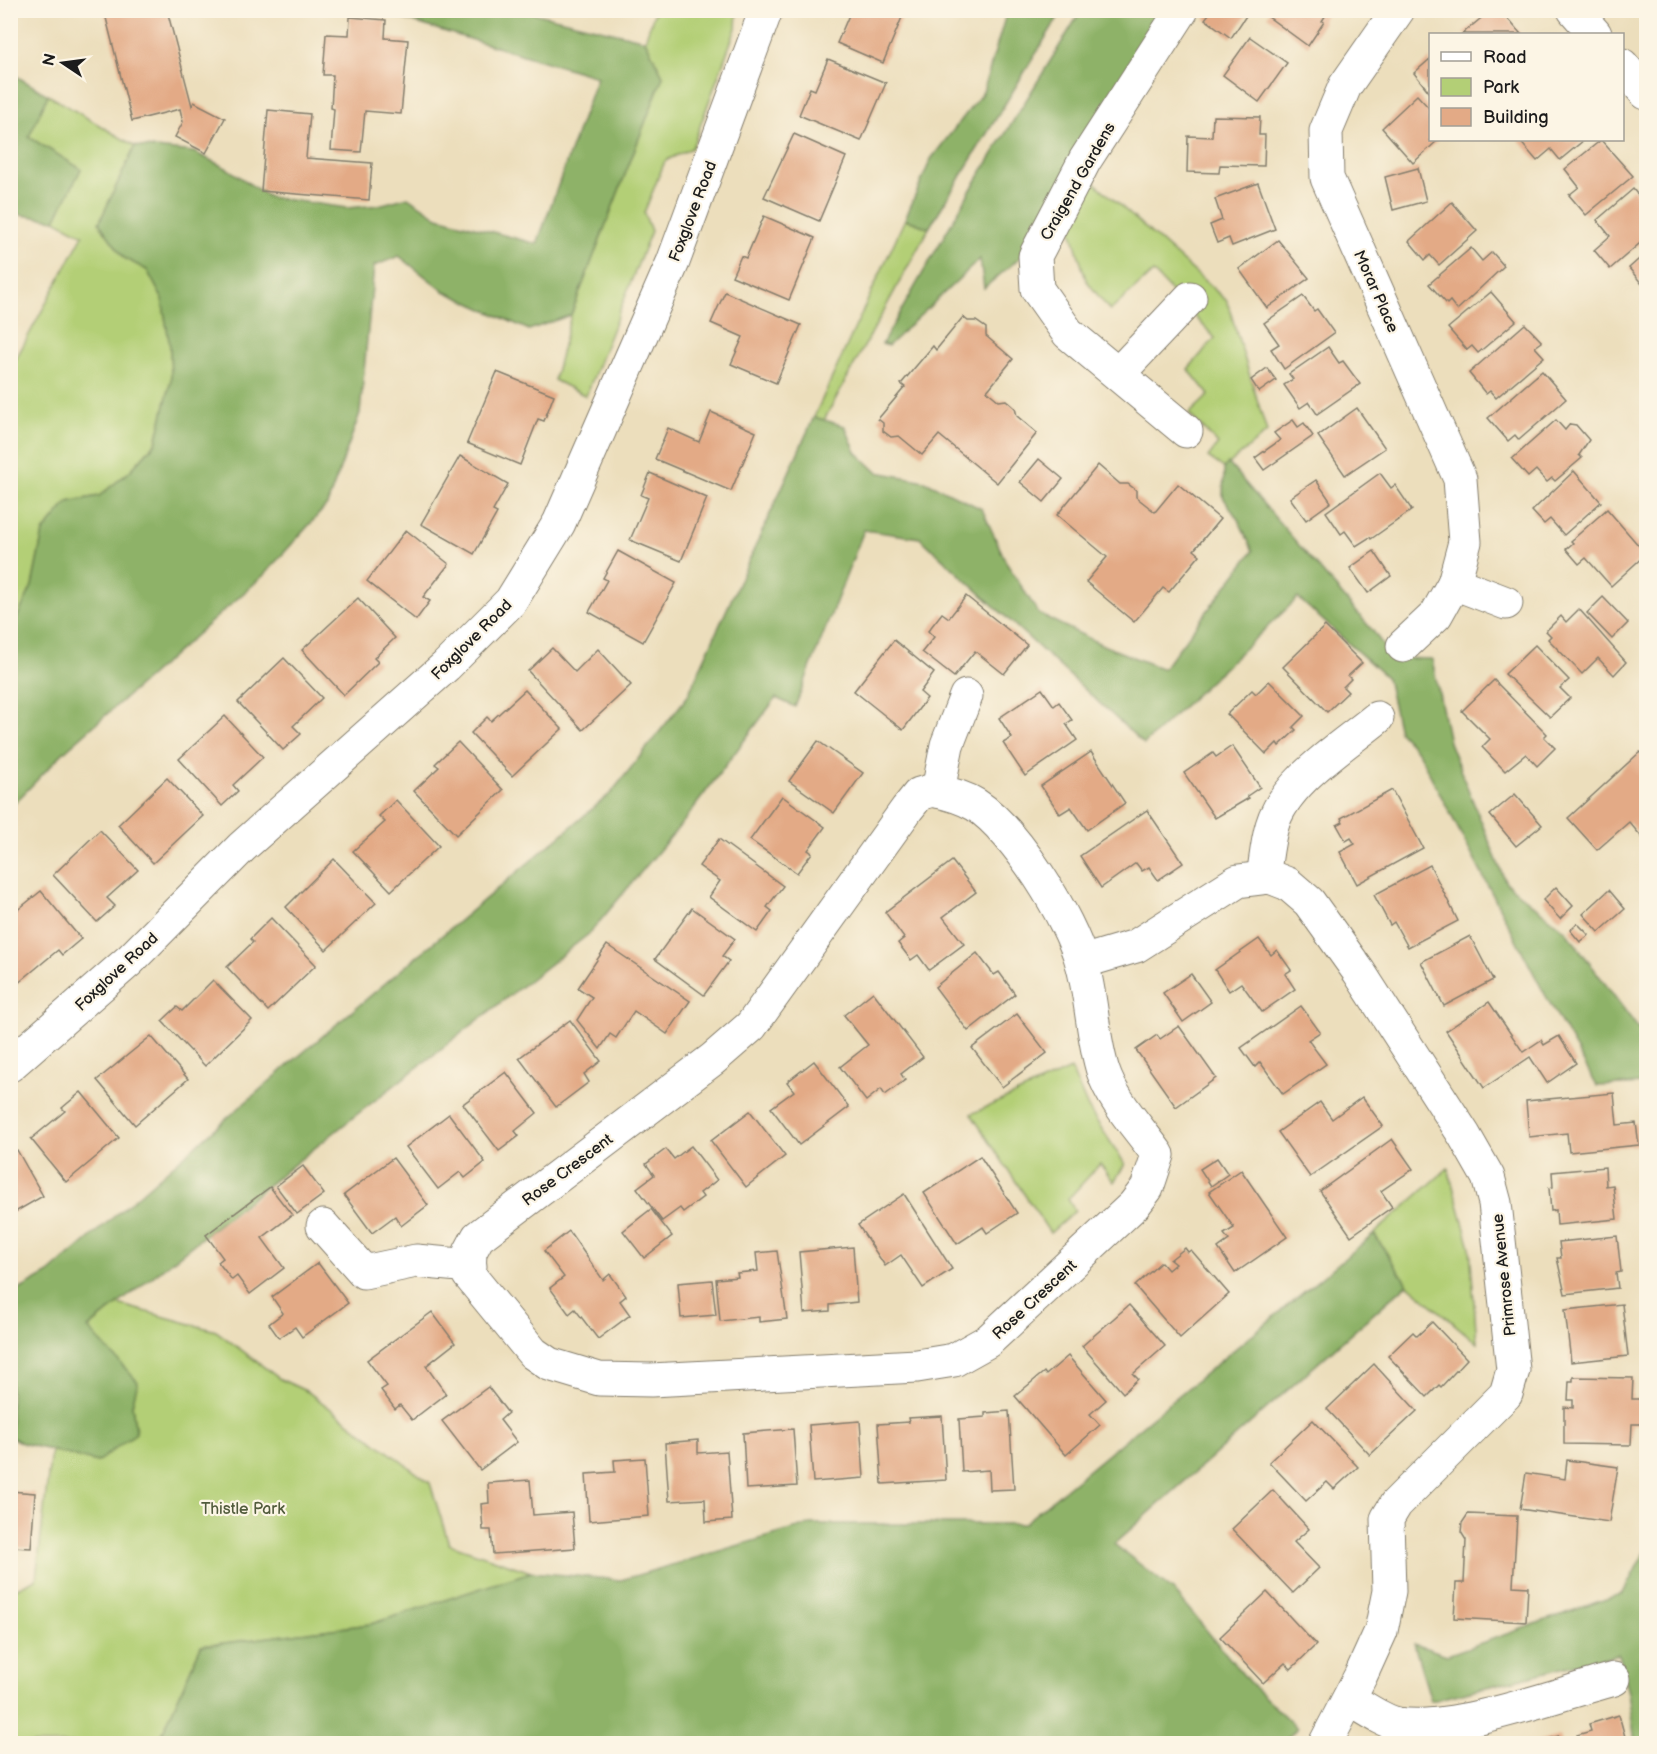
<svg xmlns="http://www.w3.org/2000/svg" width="1657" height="1754" viewBox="0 0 1657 1754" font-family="'Balsamiq Sans',sans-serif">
<rect width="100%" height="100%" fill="#fcf5e5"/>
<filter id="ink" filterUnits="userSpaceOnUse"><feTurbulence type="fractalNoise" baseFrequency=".0167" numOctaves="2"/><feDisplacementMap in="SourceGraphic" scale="12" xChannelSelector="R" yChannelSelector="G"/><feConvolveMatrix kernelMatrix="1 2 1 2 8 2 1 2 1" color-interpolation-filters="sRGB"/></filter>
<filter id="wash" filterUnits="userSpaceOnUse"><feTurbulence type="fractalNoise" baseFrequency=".008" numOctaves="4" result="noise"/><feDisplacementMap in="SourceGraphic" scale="24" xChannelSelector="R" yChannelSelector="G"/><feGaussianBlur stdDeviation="1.35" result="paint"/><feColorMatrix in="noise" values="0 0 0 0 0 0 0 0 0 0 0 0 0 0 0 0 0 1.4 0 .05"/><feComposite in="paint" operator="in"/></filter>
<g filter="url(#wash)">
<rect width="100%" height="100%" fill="#ecdebc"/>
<g fill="#b3cf76" stroke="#687649" stroke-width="1.5">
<polygon points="655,11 737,11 736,28 692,148 665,161 644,213 651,231 586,396 554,380 571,315 663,76 645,40"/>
<polygon points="48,95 135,146 99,223 124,258 147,270 162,298 170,347 171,380 156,442 129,472 99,496 68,502 43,532 32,586 11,631 11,368 83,235 55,220 81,169 28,137"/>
<polygon points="1094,182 1227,301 1267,432 1224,468 1208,457 1218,444 1189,414 1209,395 1188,369 1215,338 1153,272 1110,311 1086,280 1068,220"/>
<polygon points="905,219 929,228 824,420 814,417"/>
<polygon points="1071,1069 1088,1108 1125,1164 1114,1182 1100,1164 1068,1199 1075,1211 1050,1233 971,1114"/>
<polygon points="1448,1168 1470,1247 1477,1343 1407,1284 1374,1234"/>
<polygon points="118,1304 216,1331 280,1379 308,1392 430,1483 449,1544 531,1572 371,1624 201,1646 158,1743 11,1744 11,1591 36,1579 51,1450 97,1462 136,1433 132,1405 137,1382 88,1329"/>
</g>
<g fill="#8eb267" stroke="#556742" stroke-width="1.5">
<polygon points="376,11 525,11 645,40 663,76 571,315 529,330 444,291 399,256 374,266 360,413 327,505 264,575 64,752 11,807 11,631 32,586 43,532 68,502 99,496 129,472 156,443 171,380 170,347 162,298 147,270 124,258 99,223 135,146 194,152 228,169 269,197 347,208 379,205 408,197 438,217 537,244 597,77"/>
<polygon points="1007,11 1062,11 929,228 905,219 931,159 983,92"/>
<polygon points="1081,11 1168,11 1022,256 984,288 980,259 888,346 882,344 970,191"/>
<polygon points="11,73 48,95 29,137 81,169 55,220 21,215 11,208"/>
<polygon points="814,417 845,426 856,452 877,472 925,481 982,509 1007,564 1039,614 1105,646 1163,669 1253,551 1239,521 1223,497 1224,468 1228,463 1373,631 1392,658 1432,659 1449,742 1506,883 1566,931 1638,1028 1646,1024 1646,1084 1597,1086 1543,991 1418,752 1399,732 1387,678 1298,598 1144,744 920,538 864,530 795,707 776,698 684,821 590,933 355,1116 88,1328 138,1382 132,1405 136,1433 97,1462 22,1443 11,1437 10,1295 49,1273 293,1061 611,793 687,697"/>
<polygon points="1374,1234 1407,1284 1114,1544 1174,1591 1251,1684 1297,1728 1283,1743 158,1743 201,1646 371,1624 531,1572 621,1580 811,1524 1023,1524"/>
<polygon points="1646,1549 1646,1743 1635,1743 1628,1693 1618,1654 1431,1701 1414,1644 1447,1655 1623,1593"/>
</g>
<g id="blocks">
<g fill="#e3aa86">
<polygon points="104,10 167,10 192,106 194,102 225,118 206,153 175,137 183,122 180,109 132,121"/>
<polygon points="839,10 905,10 883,63 837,43 849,15"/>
<polygon points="1212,10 1250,10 1231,38 1205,19"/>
<polygon points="1271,10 1329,10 1322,21 1324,22 1308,46 1267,16"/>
<polygon points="1491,10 1500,10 1521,34 1462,34"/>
<polygon points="350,17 386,20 385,38 408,40 401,114 365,111 361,152 331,150 334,109 331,108 333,75 323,75 326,34 349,35"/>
<polygon points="1250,37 1287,63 1259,102 1223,75"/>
<polygon points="828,59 886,83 861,141 799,115 810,88 815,90"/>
<polygon points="1430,59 1430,93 1414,73"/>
<polygon points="1417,95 1430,109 1430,140 1438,140 1413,163 1382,128"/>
<polygon points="268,110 310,114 306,158 372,163 369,200 261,191"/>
<polygon points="1213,116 1260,117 1259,135 1265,135 1264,166 1220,165 1219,173 1187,172 1188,136 1212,137"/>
<polygon points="794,134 846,157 819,221 764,197"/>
<polygon points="1519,140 1584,140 1560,160 1551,149 1537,161"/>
<polygon points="1601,140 1633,176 1586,215 1569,195 1579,187 1565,169"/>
<polygon points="1418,168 1426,201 1393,210 1385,177"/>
<polygon points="1258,183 1275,229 1232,246 1229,238 1217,243 1210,225 1222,220 1215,199"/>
<polygon points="1633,189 1646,205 1646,238 1610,269 1594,250 1610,236 1597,220"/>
<polygon points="1452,202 1477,231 1439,265 1430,255 1425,260 1409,241"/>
<polygon points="764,216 815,238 789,300 732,276 741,256 746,258"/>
<polygon points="1278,240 1309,278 1267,308 1239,269"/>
<polygon points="1471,248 1482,261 1492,252 1504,266 1457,310 1450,301 1447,304 1429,284"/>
<polygon points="1646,253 1646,289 1629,268"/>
<polygon points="725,292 801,325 776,383 731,364 743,337 711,323"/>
<polygon points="1491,292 1516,321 1478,353 1472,346 1467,350 1448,328"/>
<polygon points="1303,296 1314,311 1317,309 1334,333 1284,369 1271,349 1279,344 1264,323"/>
<polygon points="963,317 968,321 976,321 986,328 986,336 1013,359 987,391 999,401 1006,400 1015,408 1017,416 1037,433 997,483 939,435 922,455 899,436 891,437 883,431 883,423 878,419 905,387 901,384 933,346 936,350"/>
<polygon points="1525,324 1542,342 1535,347 1544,357 1496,398 1490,391 1486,394 1469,373"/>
<polygon points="1328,347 1339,363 1343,361 1360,384 1317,414 1309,402 1300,408 1284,385 1293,379 1289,374"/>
<polygon points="1267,368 1276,380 1259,392 1251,380"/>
<polygon points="1542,371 1566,399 1519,440 1515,435 1508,441 1488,418"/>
<polygon points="497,372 554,395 544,421 538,419 520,465 467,443"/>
<polygon points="1357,408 1385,448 1345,475 1318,436"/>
<polygon points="711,412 756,432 731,491 655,459 668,428 699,442"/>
<polygon points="1293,420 1298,427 1304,423 1313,436 1264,470 1255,458 1280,440 1274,433"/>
<polygon points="1556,420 1565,430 1570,424 1576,425 1589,440 1579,455 1582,458 1555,481 1552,478 1547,482 1536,470 1528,477 1512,459"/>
<polygon points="460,456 508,484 493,511 497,513 474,554 421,524"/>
<polygon points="1039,459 1063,479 1044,502 1020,482"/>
<polygon points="1098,465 1120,484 1128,484 1136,490 1136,497 1155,512 1178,484 1220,519 1194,550 1200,555 1169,592 1163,588 1134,622 1086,582 1107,557 1057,515"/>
<polygon points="1574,471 1601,502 1564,535 1550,519 1544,524 1532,511"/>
<polygon points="650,473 707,498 681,561 630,540 648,498 641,495"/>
<polygon points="1380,473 1391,488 1395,485 1412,510 1371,539 1370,537 1356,546 1345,531 1341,534 1326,512"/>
<polygon points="1316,480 1331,502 1306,520 1290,498"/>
<polygon points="1607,509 1646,554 1611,586 1586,558 1579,564 1566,549 1573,543 1571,541"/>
<polygon points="406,530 449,564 423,597 430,601 416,620 367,581"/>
<polygon points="618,551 676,583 643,642 589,612 607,580 603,578"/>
<polygon points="1374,551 1391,576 1368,593 1350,568"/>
<polygon points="966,596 1027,645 1004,674 975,651 954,677 922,652 934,637 928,631 942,613 949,618"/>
<polygon points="1603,597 1628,623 1612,639 1587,613"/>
<polygon points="358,598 395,638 374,658 378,662 344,695 302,650"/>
<polygon points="1579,609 1626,662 1614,675 1598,658 1582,674 1548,639 1551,636 1546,631 1561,616 1566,622"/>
<polygon points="1325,626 1362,663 1348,676 1351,679 1343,687 1348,692 1327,712 1283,667"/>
<polygon points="894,640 934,673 920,692 927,698 903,730 854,691"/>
<polygon points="1535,645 1569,680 1560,688 1570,698 1550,717 1505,674"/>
<polygon points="552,648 575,672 598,649 631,685 583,730 528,671"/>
<polygon points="284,658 322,698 293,726 301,734 283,750 238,702"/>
<polygon points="1494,680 1547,734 1544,737 1555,748 1537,766 1526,754 1505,771 1482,747 1490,739 1462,711"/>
<polygon points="1269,681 1304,716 1293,727 1296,730 1279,746 1277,743 1266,754 1227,714 1252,690 1256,694"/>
<polygon points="1042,689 1054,706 1059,702 1072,720 1066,724 1077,740 1025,776 1003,743 1012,738 999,718"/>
<polygon points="525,690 562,729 512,776 471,733 487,717 491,721"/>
<polygon points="225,716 263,757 233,785 238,791 222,806 179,759"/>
<polygon points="818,741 863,773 834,813 789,781"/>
<polygon points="458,742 503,790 456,835 414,791 439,767 435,764"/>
<polygon points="1232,746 1260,787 1247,796 1249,798 1215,818 1184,773 1213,753 1216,757"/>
<polygon points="1091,752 1125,803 1087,830 1071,807 1060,814 1041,786"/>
<polygon points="1640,752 1646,760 1646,842 1629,822 1597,850 1568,818"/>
<polygon points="167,778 203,816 153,863 118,825"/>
<polygon points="1392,790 1423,848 1357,884 1340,852 1355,844 1351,838 1346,841 1337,825 1343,822 1341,818"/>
<polygon points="1515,794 1542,825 1516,846 1490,815"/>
<polygon points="782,796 825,827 808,850 812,853 797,873 750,840"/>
<polygon points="396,800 439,846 391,891 353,851 385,822 379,816"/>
<polygon points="1147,810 1183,863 1158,880 1149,867 1142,871 1136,863 1101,888 1080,856"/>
<polygon points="100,830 138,870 107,898 115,906 97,922 53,875"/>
<polygon points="719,839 783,886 767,907 772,911 757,932 709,897 720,881 699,866"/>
<polygon points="334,859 376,903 326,950 286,907"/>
<polygon points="952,861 976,892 943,917 964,944 929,970 918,955 911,960 898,943 904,938 885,912"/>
<polygon points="1430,865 1458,921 1408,947 1394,922 1390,925 1374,895"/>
<polygon points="1556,887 1573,906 1560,919 1543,900"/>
<polygon points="1609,890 1625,909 1599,932 1583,914"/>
<polygon points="41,891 81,939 62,955 58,950 17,984 10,975 10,916"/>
<polygon points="692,908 735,939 722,956 729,961 704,995 655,959"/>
<polygon points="271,918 316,965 268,1011 227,967 253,942 250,939"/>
<polygon points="1577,923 1589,935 1580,942 1570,930"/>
<polygon points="1470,936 1493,980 1444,1006 1421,962"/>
<polygon points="1259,939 1271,955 1277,950 1291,970 1285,974 1295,989 1262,1012 1241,983 1229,991 1215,970"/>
<polygon points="607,945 690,1001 667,1034 634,1011 616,1038 610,1034 600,1049 577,1020 592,997 578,988"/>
<polygon points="977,953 994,975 999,972 1015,994 968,1031 935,987"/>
<polygon points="1191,974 1211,1002 1183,1022 1163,993"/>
<polygon points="213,980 252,1020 205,1066 162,1021 177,1007 182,1011"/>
<polygon points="873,992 923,1057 901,1074 905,1080 885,1095 881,1089 866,1101 840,1067 868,1045 844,1015"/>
<polygon points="1489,1002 1523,1052 1541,1040 1544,1045 1559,1036 1576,1063 1547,1083 1530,1057 1484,1088 1446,1031"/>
<polygon points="1301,1006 1320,1032 1308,1040 1326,1064 1283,1094 1260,1062 1255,1067 1241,1048"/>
<polygon points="1017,1014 1047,1053 1002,1087 972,1048"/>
<polygon points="570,1020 601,1061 584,1074 589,1082 556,1107 519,1058"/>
<polygon points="1179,1026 1216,1078 1176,1107 1136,1050 1157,1035 1160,1039"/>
<polygon points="151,1036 188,1079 135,1125 97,1080"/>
<polygon points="814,1061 849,1107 799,1145 771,1108 794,1091 787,1082"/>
<polygon points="506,1072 537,1113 515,1131 519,1136 499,1151 463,1104"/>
<polygon points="81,1092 119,1138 66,1182 31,1139 65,1111 62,1108"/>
<polygon points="1614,1093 1617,1125 1636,1123 1639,1145 1569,1152 1567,1133 1529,1137 1526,1101"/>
<polygon points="1362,1097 1383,1126 1310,1177 1278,1132 1320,1102 1332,1119"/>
<polygon points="750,1111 785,1156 746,1187 711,1141"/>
<polygon points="449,1114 485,1162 465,1178 460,1172 438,1189 406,1147"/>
<polygon points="1392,1139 1413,1169 1381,1191 1392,1207 1351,1236 1320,1191"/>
<polygon points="691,1146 717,1180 700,1193 703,1197 683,1212 680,1208 662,1221 637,1188 654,1175 646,1164 666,1149 674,1159"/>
<polygon points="17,1150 43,1196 10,1215 10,1154"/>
<polygon points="980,1156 1017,1213 987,1233 983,1227 957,1244 924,1193"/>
<polygon points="393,1158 428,1205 401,1226 395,1216 372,1233 344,1195"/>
<polygon points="1217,1158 1228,1174 1211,1186 1200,1169"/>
<polygon points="303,1166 324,1194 297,1214 276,1186"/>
<polygon points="1605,1167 1606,1186 1613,1185 1617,1219 1557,1225 1556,1210 1551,1211 1549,1188 1553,1187 1552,1172"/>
<polygon points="1241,1170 1287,1237 1235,1273 1218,1248 1229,1240 1224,1234 1234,1228 1209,1192"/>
<polygon points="270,1187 292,1215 262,1238 284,1268 250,1294 237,1276 232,1280 218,1262 223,1258 206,1235"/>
<polygon points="904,1194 952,1269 923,1288 901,1255 885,1266 858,1225"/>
<polygon points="651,1209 672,1236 644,1258 623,1231"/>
<polygon points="569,1231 603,1280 610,1274 626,1296 620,1301 630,1315 598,1339 575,1309 569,1314 550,1288 564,1277 544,1251"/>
<polygon points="1617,1236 1621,1272 1616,1273 1618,1288 1565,1294 1557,1258 1561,1258 1559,1242"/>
<polygon points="853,1247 857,1302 830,1305 830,1311 804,1313 799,1252"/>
<polygon points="1185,1248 1188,1252 1191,1250 1229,1294 1180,1338 1135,1286 1161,1262 1168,1270 1175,1264 1170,1260"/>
<polygon points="777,1251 787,1319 759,1322 759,1317 720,1321 716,1279 738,1277 737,1273 758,1271 756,1253"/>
<polygon points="318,1263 348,1303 302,1337 295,1327 279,1338 269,1324 283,1313 272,1297"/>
<polygon points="712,1280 716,1315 681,1318 678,1283"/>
<polygon points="1622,1304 1628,1356 1571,1362 1565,1310"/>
<polygon points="1129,1305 1165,1346 1133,1374 1138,1379 1123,1393 1082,1346"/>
<polygon points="432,1312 455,1343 426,1366 446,1394 412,1420 400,1405 395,1409 381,1390 387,1386 367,1360"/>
<polygon points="1432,1322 1467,1359 1441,1387 1439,1385 1427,1397 1388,1356 1413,1332 1417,1336"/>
<polygon points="1068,1356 1106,1400 1090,1414 1100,1425 1066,1455 1015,1396 1044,1372 1046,1375"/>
<polygon points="1374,1364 1417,1411 1370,1455 1327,1409"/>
<polygon points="1573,1377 1633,1378 1632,1399 1646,1399 1646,1424 1632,1424 1631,1445 1564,1444 1564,1407 1573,1408 1573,1400 1568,1400 1569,1381 1573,1381"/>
<polygon points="488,1387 508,1413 500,1420 517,1442 480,1470 442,1421"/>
<polygon points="1009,1411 1014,1489 990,1490 989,1470 962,1472 959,1419 985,1417 985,1413"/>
<polygon points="942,1416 946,1480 882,1484 878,1424 909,1422 908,1418"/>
<polygon points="1313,1420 1358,1467 1334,1489 1327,1482 1306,1501 1269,1462"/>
<polygon points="860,1421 864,1478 813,1482 809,1425"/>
<polygon points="793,1429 797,1486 746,1489 743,1433"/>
<polygon points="698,1440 698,1453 727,1451 732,1520 706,1522 705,1499 669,1501 665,1443"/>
<polygon points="645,1458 649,1516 589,1521 586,1474 615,1472 614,1460"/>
<polygon points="1567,1460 1618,1467 1609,1522 1520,1509 1526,1473 1565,1479"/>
<polygon points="530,1480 533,1515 572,1512 575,1548 493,1554 491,1530 483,1530 481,1504 489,1503 488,1483"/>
<polygon points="1273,1490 1309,1529 1294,1542 1319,1568 1293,1593 1232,1529"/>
<polygon points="10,1491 35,1493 31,1548 10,1547"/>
<polygon points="1468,1514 1517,1516 1513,1586 1528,1587 1526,1622 1454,1618 1456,1583 1464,1583 1466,1540 1461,1532 1462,1523"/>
<polygon points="1267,1592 1316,1645 1291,1669 1285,1663 1263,1683 1220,1637"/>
<polygon points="1619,1715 1627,1744 1580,1744 1577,1735 1591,1731 1589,1724"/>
<polygon points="1559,1736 1561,1744 1534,1744 1534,1743"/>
</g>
</g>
</g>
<g filter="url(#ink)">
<use href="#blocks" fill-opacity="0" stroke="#847d6c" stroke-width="1.5"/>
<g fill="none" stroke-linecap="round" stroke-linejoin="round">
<defs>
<g id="minor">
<polyline points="1182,10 1085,160 1035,256 1037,289 1068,333 1186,431"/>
<polyline points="1398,10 1345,86 1326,131 1327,178 1460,479 1465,542 1454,583 1436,615 1403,646"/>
<polyline points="1574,10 1595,34"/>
<polyline points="1622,65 1646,93"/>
<polyline points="1118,374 1190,298"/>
<polyline points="1454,583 1506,603"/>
<path d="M933,790C948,793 963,797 976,805C1015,830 1070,918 1082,963C1092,998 1092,1036 1103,1071C1113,1102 1140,1129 1158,1155L1147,1188L1134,1205L988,1341L954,1360L917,1366L651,1380L599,1379L549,1364L533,1353L469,1275L470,1252L478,1237L713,1059L751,1026L907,809L919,794Z"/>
<polyline points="938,791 947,745 966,696"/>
<path d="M1263,877C1266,860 1267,843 1272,826C1284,782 1343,746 1377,718"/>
<polyline points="1082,962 1136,946 1238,881 1270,877 1288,884 1309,902 1359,972 1464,1135 1488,1177 1495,1203 1513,1370 1506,1394 1396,1504 1387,1519 1389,1591 1381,1631 1361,1675 1325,1744"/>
<polyline points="10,1065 130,960 242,847 446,666 511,601 559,523 673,262 766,10"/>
<polyline points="323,1226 364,1272 416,1261 470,1266"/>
<path d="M1349,1699C1364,1707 1382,1721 1398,1724C1453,1733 1558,1694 1614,1679"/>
</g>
</defs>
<use href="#minor" stroke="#847d6c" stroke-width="35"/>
<use href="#minor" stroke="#fff" stroke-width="33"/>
</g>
</g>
<g text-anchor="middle" stroke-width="4.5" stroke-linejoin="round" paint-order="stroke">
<g font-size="16" fill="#1c1c1c" stroke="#fcf5e5">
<text transform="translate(1077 181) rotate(-60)" y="6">Craigend Gardens</text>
<text transform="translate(692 211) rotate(-69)" y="6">Foxglove Road</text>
<text transform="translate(1377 291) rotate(66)" y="6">Morar Place</text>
<text transform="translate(471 639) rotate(-45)" y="6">Foxglove Road</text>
<text transform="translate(116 971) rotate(-43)" y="6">Foxglove Road</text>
<text transform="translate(567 1169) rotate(-37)" y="6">Rose Crescent</text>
<text transform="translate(1503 1275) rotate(-96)" y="6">Primrose Avenue</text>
<text transform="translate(1034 1299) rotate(-43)" y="6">Rose Crescent</text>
</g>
<g font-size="16" fill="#515b3c" stroke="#fcf5e5">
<text x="243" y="1514">Thistle Park</text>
</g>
</g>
<rect width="1657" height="1754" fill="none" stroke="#fcf5e5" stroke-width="36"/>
<rect x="1429" y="33" width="195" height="108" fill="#fcf5e5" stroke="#a29e95" stroke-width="1.5"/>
<rect x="1441" y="52" width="30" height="9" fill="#ffffff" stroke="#a29e95" stroke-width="1.5"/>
<text x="1483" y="63" font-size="18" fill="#1c1c1c">Road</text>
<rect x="1441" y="78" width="30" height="18" fill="#b3cf76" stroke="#a29e95" stroke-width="1.5"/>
<text x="1483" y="93" font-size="18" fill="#1c1c1c">Park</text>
<rect x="1441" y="108" width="30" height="18" fill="#e3aa86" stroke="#a29e95" stroke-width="1.5"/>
<text x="1483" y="123" font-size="18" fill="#1c1c1c">Building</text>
<g transform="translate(63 63) rotate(283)" stroke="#fcf5e5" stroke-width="4.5" paint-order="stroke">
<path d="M0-4.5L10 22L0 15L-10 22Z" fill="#1c1c1c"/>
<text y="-9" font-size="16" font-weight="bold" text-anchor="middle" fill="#1c1c1c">N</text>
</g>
</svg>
